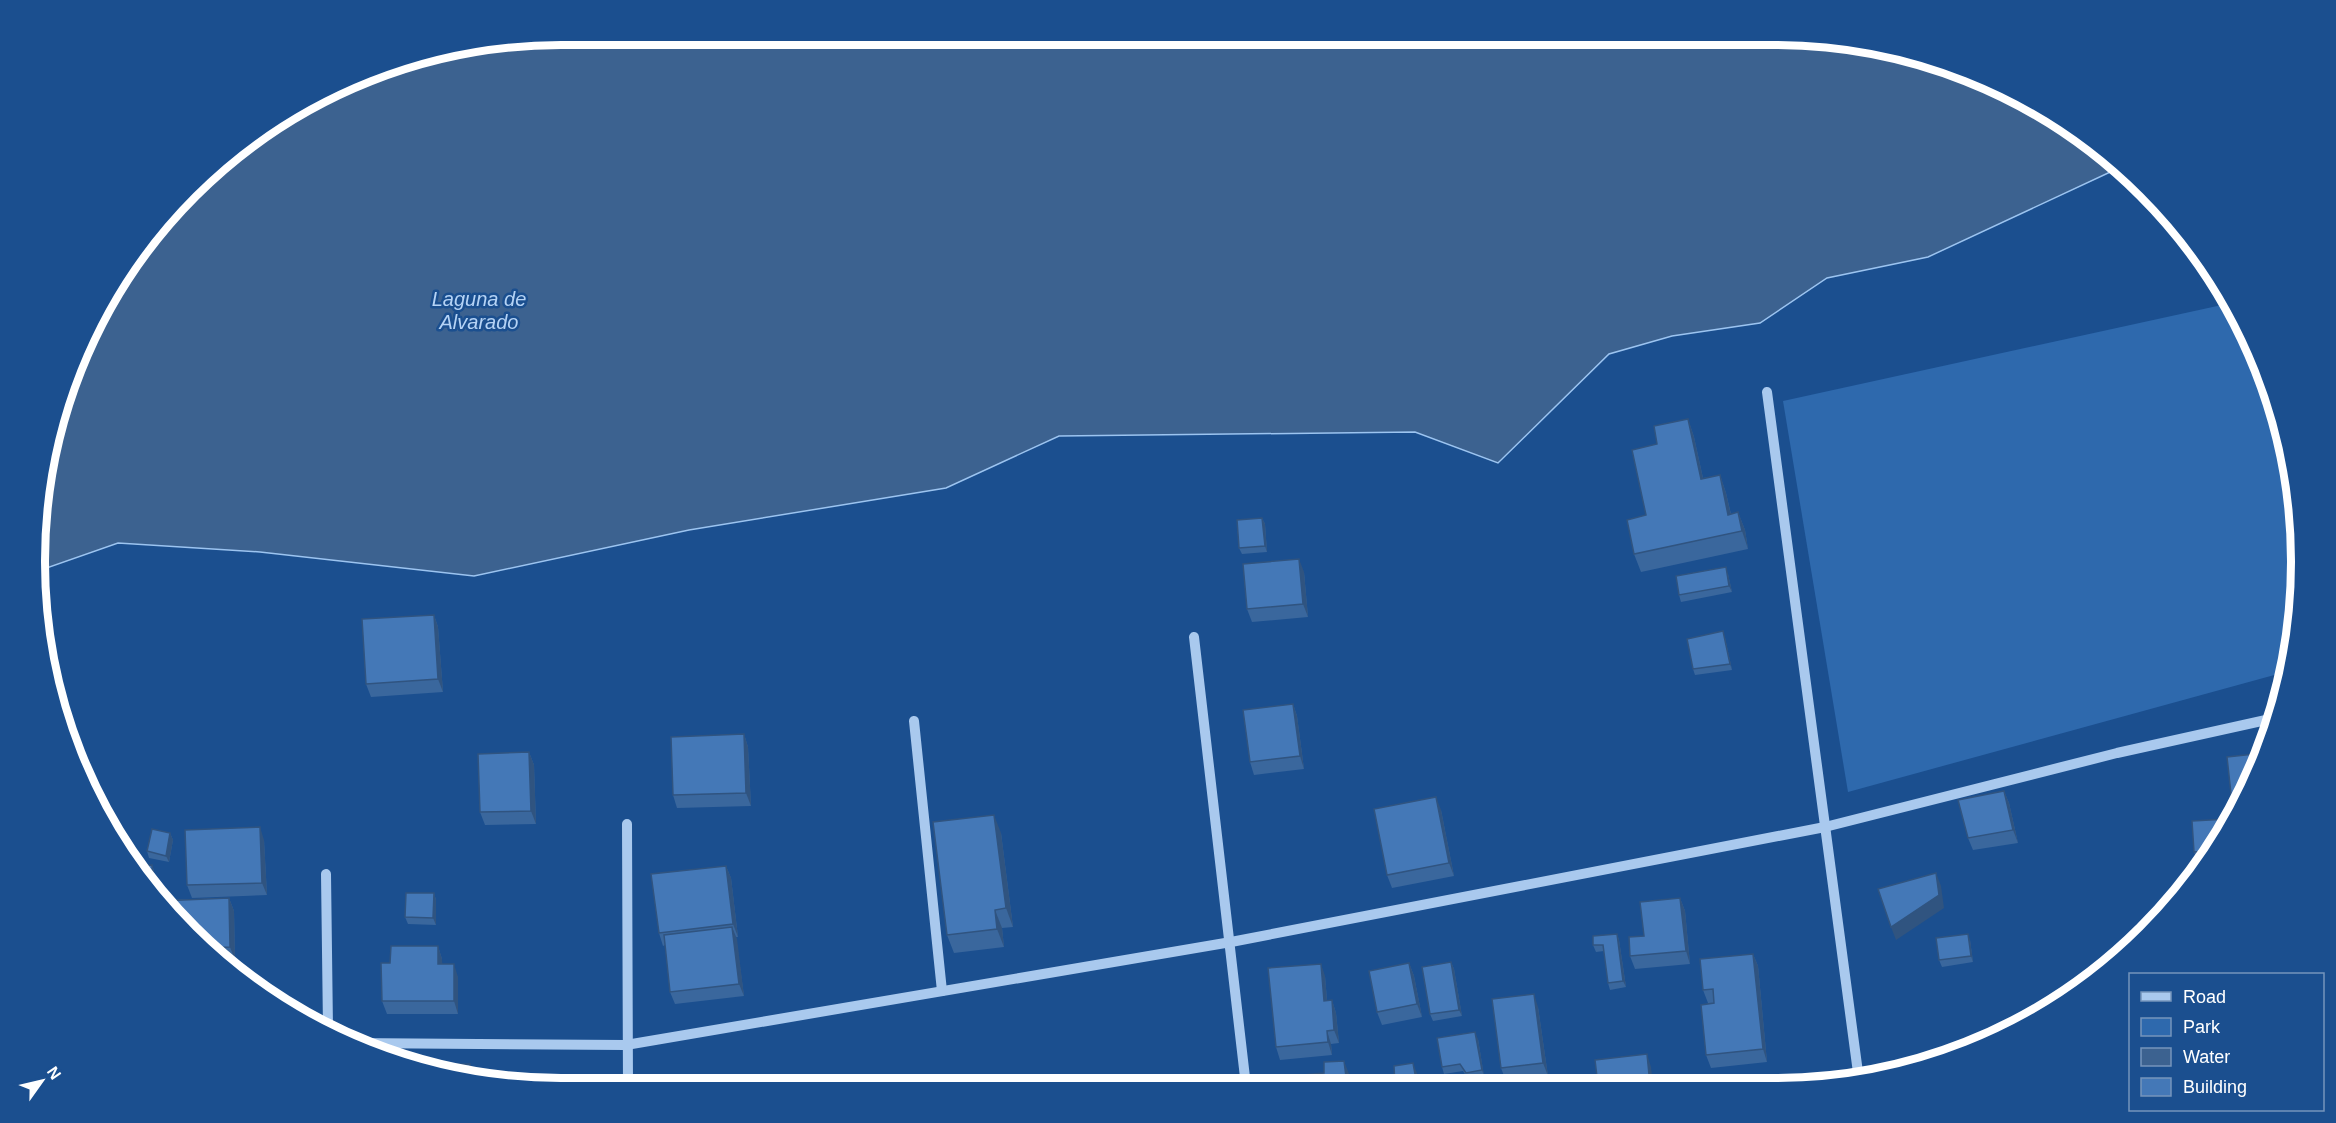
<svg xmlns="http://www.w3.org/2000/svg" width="2336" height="1123" viewBox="0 0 2336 1123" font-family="Arial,sans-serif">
<rect width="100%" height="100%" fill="#1b4f8f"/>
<polygon fill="#2e69ad" points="2231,303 2262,360 2291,459 2301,562 2289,671 1848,792 1783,401"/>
<polygon fill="#3c6290" stroke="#9cc4f0" stroke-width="1.5" points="562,35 1775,35 1878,45 1976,75 2068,124 2121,167 1928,257 1827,278 1760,323 1672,336 1609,354 1498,463 1415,432 1059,436 946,488 689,530 474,576 260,552 118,543 41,570 45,458 75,360 123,269 240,144 392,63"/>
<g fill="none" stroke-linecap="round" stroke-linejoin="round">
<g stroke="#a9c9ee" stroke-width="10">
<polyline points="1767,392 1859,1080"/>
<polyline points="1194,637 1246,1086"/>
<polyline points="914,721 942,991"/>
<polyline points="627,824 628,1088"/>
<polyline points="326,874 328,1028"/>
<polyline points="351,1043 626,1045 1231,942 1825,827 2117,753 2275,718"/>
</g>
</g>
<g fill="#3a679d">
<polygon points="1688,419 1694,437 1703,478 1720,475 1726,493 1731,514 1738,512 1745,530 1748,549 1641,572 1634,554 1646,515 1657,444"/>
<polygon points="1262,518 1265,524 1267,552 1242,554 1239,548"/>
<polygon points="1304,572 1308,617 1252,622 1247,609"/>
<polygon points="1728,574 1732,592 1681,602 1679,595"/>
<polygon points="434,615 438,627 443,692 371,697 366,684"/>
<polygon points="1725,638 1732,670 1695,675 1693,669"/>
<polygon points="1293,704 1297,716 1304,769 1254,775 1250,762"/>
<polygon points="744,734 748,747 751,806 677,808 673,795"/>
<polygon points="529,752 534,765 536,824 485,825 480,812"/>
<polygon points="2004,791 2009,803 2018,843 1973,850 1968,838"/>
<polygon points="1441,810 1454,876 1392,888 1387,875"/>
<polygon points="2228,821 2207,858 2196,858 2194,852"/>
<polygon points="170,833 173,840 169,862 149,858 147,851"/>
<polygon points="1001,833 1013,927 1002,928 1004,947 954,953 947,935"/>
<polygon points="264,840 267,895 192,898 187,885"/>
<polygon points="152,865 154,871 155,889 164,900 229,898 234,911 235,960 219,961 214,957 143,882"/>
<polygon points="726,866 731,878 738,937 736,937 744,996 675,1004 670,992 665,945 663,946 659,933"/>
<polygon points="434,893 436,900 436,925 408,924 405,917"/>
<polygon points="1680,898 1685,911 1690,964 1635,969 1630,956 1644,936"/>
<polygon points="1617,934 1619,940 1626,987 1610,990 1608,983 1604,951 1596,952 1593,945"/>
<polygon points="1970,940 1973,962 1942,967 1939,960"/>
<polygon points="438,946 442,959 442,964 458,977 458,1014 387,1014 382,1001 390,963"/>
<polygon points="1753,954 1758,966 1767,1062 1711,1068 1706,1055 1714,1003 1708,1003 1703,990"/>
<polygon points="1451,962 1454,969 1462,1016 1433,1021 1430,1014"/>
<polygon points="1409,963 1414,976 1422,1017 1382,1025 1377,1012"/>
<polygon points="1325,976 1327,1000 1332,1000 1336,1013 1339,1043 1331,1044 1332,1055 1280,1060 1276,1047"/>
<polygon points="1538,1007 1548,1076 1506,1081 1501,1068"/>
<polygon points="1478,1039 1484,1076 1468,1079 1463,1071 1444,1074 1442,1067"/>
</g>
<g fill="#305480">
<polygon points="1688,419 1694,437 1707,497 1701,479"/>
<polygon points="1720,475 1726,493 1735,533 1728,515"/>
<polygon points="1738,512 1745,530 1748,549 1742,531"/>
<polygon points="1262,518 1265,524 1267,552 1265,546"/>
<polygon points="1299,559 1304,572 1308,617 1303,604"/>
<polygon points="1726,567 1728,574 1732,592 1729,586"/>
<polygon points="434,615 438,627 443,692 438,679"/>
<polygon points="1723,631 1725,638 1732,670 1730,664"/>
<polygon points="1293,704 1297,716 1304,769 1300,756"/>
<polygon points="744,734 748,747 751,806 746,793"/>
<polygon points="529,752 534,765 536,824 531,811"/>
<polygon points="2004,791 2009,803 2018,843 2013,830"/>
<polygon points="1436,797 1441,810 1454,876 1449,863"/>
<polygon points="994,815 1001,833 1013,927 1006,908"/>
<polygon points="260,827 264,840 267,895 262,883"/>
<polygon points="170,833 173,840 169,862 166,856"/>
<polygon points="152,865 154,871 156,896 154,890"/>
<polygon points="726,866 731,878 738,937 733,924"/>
<polygon points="1936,873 1941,886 1944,908 1896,940 1891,927"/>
<polygon points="160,889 164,901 164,904 159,899"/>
<polygon points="434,893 436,900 436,925 433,918"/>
<polygon points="229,898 234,911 235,960 230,947"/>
<polygon points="1680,898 1685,911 1690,964 1686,951"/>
<polygon points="995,910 1002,928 1004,947 997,929"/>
<polygon points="732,927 737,939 744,996 739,984"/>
<polygon points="1617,934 1619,940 1626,987 1623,981"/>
<polygon points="1968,934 1970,940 1973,962 1971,956"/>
<polygon points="438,946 442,959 443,977 438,964"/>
<polygon points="1753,954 1758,966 1767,1062 1763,1049"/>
<polygon points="1451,962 1454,969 1462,1016 1459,1010"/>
<polygon points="1409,963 1414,976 1422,1017 1417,1004"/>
<polygon points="454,964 458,977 458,1014 454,1001"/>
<polygon points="1321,964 1325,976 1328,1013 1324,1001"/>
<polygon points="1534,994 1538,1007 1548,1076 1543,1063"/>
<polygon points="1332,1000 1336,1013 1339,1043 1334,1030"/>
<polygon points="1327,1031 1331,1044 1332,1055 1328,1042"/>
<polygon points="1475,1032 1478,1039 1484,1076 1482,1070"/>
<polygon points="1647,1054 1651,1067 1653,1085 1650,1085"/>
<polygon points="1344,1061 1351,1079 1352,1086 1347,1086"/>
<polygon points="1413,1063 1418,1076 1419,1085 1417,1085"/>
<polygon points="470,1064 475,1076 475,1080 470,1080"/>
</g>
<g fill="#4478b7" stroke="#305480" stroke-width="1.5">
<polygon points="1688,419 1701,479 1720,475 1728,515 1738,512 1742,531 1634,554 1627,520 1646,515 1632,450 1657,444 1654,426"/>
<polygon points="1262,518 1265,546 1239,548 1237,520"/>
<polygon points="1299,559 1303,604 1247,609 1243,564"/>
<polygon points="1726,567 1729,586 1679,595 1676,576"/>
<polygon points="434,615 438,679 366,684 362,619"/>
<polygon points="1723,631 1730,664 1693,669 1687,639"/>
<polygon points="1293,704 1300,756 1250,762 1243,710"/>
<polygon points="744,734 746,793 673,795 671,737"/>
<polygon points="529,752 531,811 480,812 478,754"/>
<polygon points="2264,753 2261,763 2233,812 2227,757"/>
<polygon points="2004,791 2013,830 1968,838 1958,800"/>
<polygon points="1436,797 1449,863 1387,875 1374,809"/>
<polygon points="994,815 1006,908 995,910 997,929 947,935 933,822"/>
<polygon points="2228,819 2228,822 2211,851 2194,852 2192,821"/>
<polygon points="115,825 118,837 116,838 108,826"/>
<polygon points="260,827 262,883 187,885 185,830"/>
<polygon points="152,829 170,833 166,856 147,851"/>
<polygon points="152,865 153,889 149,889 143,882 133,866"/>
<polygon points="726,866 733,924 659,933 651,874"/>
<polygon points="1936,873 1939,895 1891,927 1878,889"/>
<polygon points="149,889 160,889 159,899"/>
<polygon points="406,893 434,893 433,918 405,917"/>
<polygon points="229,898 230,947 205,948 161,901"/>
<polygon points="1680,898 1686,951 1630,956 1629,937 1644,936 1640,902"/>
<polygon points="732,927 739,984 670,992 664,935"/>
<polygon points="1617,934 1623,981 1608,983 1603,945 1593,945 1593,936"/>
<polygon points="1968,934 1971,956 1939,960 1936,938"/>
<polygon points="391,946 438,946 438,964 454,964 454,1001 382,1001 381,963 390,963"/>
<polygon points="1753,954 1763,1049 1706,1055 1701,1005 1714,1003 1713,989 1703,990 1700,959"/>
<polygon points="1451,962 1459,1010 1430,1014 1422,967"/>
<polygon points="1409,963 1417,1004 1377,1012 1369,971"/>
<polygon points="1321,964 1324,1001 1332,1000 1334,1030 1327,1031 1328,1042 1276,1047 1268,968"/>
<polygon points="1534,994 1543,1063 1501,1068 1492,999"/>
<polygon points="1475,1032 1482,1070 1466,1073 1460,1064 1442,1067 1437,1038"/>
<polygon points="1647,1054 1650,1085 1598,1085 1595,1060"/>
<polygon points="1344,1061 1347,1085 1357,1084 1357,1086 1270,1086 1269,1078 1324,1073 1324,1062"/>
<polygon points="1413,1063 1417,1085 1391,1086 1395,1085 1394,1066"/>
<polygon points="470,1064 470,1080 458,1078 414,1065"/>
</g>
<g text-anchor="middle" stroke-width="5" stroke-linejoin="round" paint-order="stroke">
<g font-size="20" font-style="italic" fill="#b5d3f5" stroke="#1b4f8f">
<text x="479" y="306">Laguna de<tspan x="479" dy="23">Alvarado</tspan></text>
</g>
</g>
<path d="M0 0H2336V1123H0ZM561 45H1775A516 516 0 0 1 2291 561V562A516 516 0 0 1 1775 1078H561A516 516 0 0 1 45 562V561A516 516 0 0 1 561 45Z" fill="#1b4f8f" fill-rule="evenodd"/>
<path fill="none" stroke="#fff" stroke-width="8" d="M561 45H1775A516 516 0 0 1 2291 561V562A516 516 0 0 1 1775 1078H561A516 516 0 0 1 45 562V561A516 516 0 0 1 561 45Z"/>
<rect x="2129" y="973" width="195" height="138" fill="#1b4f8f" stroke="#7695bc" stroke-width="1.5"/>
<rect x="2141" y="992" width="30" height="9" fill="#a9c9ee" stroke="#7695bc" stroke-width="1.5"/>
<text x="2183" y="1003" font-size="18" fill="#ffffff">Road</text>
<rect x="2141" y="1018" width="30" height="18" fill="#2e69ad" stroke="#7695bc" stroke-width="1.5"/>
<text x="2183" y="1033" font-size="18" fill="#ffffff">Park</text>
<rect x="2141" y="1048" width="30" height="18" fill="#3c6290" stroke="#7695bc" stroke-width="1.5"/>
<text x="2183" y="1063" font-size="18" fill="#ffffff">Water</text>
<rect x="2141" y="1078" width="30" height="18" fill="#4478b7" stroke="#7695bc" stroke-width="1.5"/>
<text x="2183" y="1093" font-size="18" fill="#ffffff">Building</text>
<g transform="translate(42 1081) rotate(56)" stroke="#1b4f8f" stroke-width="4.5" paint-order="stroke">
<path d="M0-4.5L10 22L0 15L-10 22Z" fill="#ffffff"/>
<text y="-9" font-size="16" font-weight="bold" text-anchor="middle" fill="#ffffff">N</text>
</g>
</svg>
